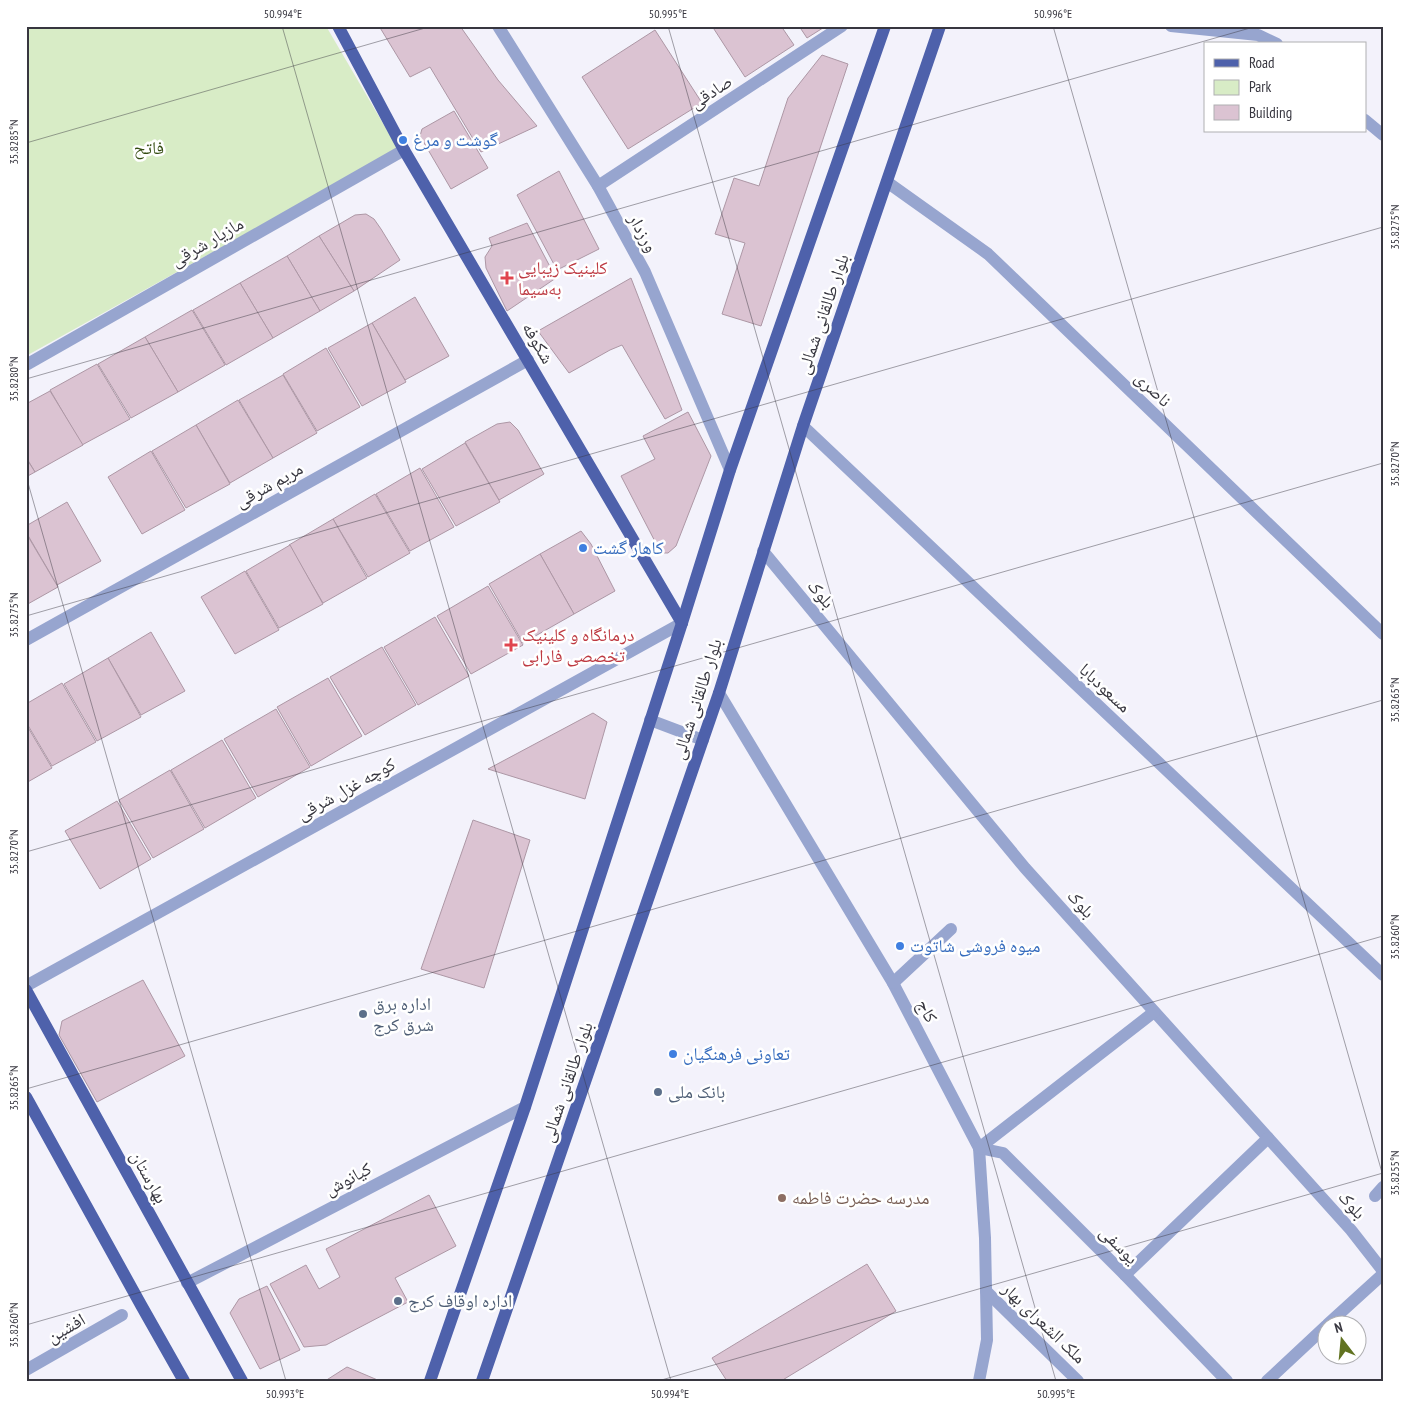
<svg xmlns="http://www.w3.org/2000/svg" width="1409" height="1407" viewBox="0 0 1409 1407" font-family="'PT Sans Narrow','Noto Naskh Arabic',sans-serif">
<rect width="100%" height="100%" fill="#f3f2fb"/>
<polygon fill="#d8ecc6" points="26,26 326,26 398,149 26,356"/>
<g fill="#dbc3d2" stroke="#ad97a5">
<polygon points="379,26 460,26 498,80 537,126 481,152 430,67 410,77"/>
<polygon points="712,26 781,26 794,45 745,77"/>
<polygon points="799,26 826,26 807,38"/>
<polygon points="655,30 702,103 628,149 582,77"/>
<polygon points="822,55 848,64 761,326 722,314 745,243 715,234 734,178 759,186 788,98"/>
<polygon points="454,111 488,168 451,189 420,136 422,129"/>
<polygon points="559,171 599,249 557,270 517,195"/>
<polygon points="366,214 374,219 381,229 400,260 354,291 319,236 355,215"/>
<polygon points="527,223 556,278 507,311 486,268 485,257 492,246 489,238"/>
<polygon points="319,236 354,291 320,311 287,256"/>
<polygon points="287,256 320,311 273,338 240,283"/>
<polygon points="631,278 682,410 665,419 622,345 610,350 569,373 538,331"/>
<polygon points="240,283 273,338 226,365 193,310"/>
<polygon points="415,297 449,356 405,380 372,323"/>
<polygon points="192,310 225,365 178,392 145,337"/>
<polygon points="372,323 406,382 362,406 328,348"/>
<polygon points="145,337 178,392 131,418 98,364"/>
<polygon points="326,348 360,407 317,431 283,374"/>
<polygon points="97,364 130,419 82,445 50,390"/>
<polygon points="283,375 317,433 273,458 239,400"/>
<polygon points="50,391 83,445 35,472 26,457 26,404"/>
<polygon points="238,400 273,458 230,483 196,425"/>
<polygon points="688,412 711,456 676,546 668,553 661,553 621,476 655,459 643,436"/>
<polygon points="510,422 518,430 544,474 499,500 465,442 497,424"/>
<polygon points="196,425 230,484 186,508 152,451"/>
<polygon points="465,443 500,502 456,526 422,469"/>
<polygon points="151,451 185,510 142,534 108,477"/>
<polygon points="26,458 35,472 26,477"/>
<polygon points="420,468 454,527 410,551 376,494"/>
<polygon points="375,494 410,553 368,577 333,519"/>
<polygon points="67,502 101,561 57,585 26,532 26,526"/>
<polygon points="333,519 367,578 323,603 289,545"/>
<polygon points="581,531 591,544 615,591 574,614 540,554"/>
<polygon points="26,533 58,587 26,605"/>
<polygon points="290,545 323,604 279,628 246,571"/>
<polygon points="540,554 574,614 523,643 489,584"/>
<polygon points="245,571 279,630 235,654 201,597"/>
<polygon points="488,586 523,645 471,674 437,616"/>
<polygon points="435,617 469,676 418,705 384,647"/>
<polygon points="151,632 185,691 141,715 108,658"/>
<polygon points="382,647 416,705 365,735 330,677"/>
<polygon points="108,658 141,717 97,741 64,684"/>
<polygon points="328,678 362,736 311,766 277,707"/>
<polygon points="62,683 96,742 52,766 26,722 26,704"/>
<polygon points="276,709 310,767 258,797 224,739"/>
<polygon points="593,713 607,722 585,799 488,769"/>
<polygon points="26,724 52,768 26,783"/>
<polygon points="222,740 256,798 205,828 171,770"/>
<polygon points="170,770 204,829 153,858 119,800"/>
<polygon points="117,801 151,859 100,889 65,831"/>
<polygon points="473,820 530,840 484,988 421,969"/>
<polygon points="143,980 185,1056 97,1102 59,1035 62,1021"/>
<polygon points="429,1195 456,1246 395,1278 408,1302 326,1345 304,1347 270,1284 306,1265 319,1289 340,1277 326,1249"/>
<polygon points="867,1264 896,1311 781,1381 727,1381 712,1358"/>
<polygon points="267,1286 300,1350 260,1369 230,1313 239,1299"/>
<polygon points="347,1367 380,1381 325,1381"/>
</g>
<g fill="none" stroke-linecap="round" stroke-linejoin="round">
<g stroke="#97a5cf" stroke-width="12">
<polyline points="498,26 598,186 645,272 730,470"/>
<polyline points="1171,26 1258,35 1277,44"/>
<polyline points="1365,120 1383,135"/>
<polyline points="887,182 988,254 1383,634"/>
<polyline points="598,186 842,26"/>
<polyline points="26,365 404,150"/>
<polyline points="803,426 1383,975"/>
<polyline points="763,551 1025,868 1351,1230 1383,1271"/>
<polyline points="26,640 528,360"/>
<polyline points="719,693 893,983 979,1148 985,1238 987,1340 979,1381"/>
<polyline points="650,720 703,740"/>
<polyline points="893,983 951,929"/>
<polyline points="26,986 682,623"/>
<polyline points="979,1148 1003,1153 1125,1275 1227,1381"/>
<polyline points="979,1148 1154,1012"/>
<polyline points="1375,1196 1383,1187"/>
<polyline points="1125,1275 1268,1138"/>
<polyline points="187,1283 525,1107"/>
<polyline points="986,1291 1078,1381"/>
<polyline points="1328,1324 1383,1274"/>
<polyline points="26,1370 122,1315"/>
<polyline points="1267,1381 1326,1326"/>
</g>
<g stroke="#4e61ab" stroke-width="12">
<polyline points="338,26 404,150 682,623"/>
<polyline points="26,990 242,1381"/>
<polyline points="26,1097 141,1305 184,1381"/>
<polyline points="430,1381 525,1107 682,623 730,470 885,26"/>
<polyline points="482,1381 719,693 803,426 940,26"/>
</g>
</g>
<path fill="none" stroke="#37363f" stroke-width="1" stroke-opacity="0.45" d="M282,26L671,1381M668,26L1056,1381M1053,26L1383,1176M26,143L432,26M26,379L1257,26M26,476L286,1381M26,616L1383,227M26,852L1383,463M26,1089L1383,700M26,1325L1383,936M658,1381L1383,1173"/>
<g fill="#3f7fe0" stroke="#fff" stroke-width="2">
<circle cx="403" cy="140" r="5"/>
<circle cx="583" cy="548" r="5"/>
<circle cx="900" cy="946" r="5"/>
<circle cx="673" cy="1054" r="5"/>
</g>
<g fill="#e0444e" stroke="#fff" stroke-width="2">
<path d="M504.5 270.5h5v5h5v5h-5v5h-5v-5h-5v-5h5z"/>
<path d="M508.5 637.5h5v5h5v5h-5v5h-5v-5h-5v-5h5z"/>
</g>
<g fill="#5c6f8a" stroke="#fff" stroke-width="2">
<circle cx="363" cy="1014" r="5"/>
<circle cx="658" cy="1092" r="5"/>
<circle cx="398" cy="1301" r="5"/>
</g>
<circle fill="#8d6e63" stroke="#fff" stroke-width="2" cx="782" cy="1198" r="5"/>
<g text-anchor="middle" stroke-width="5" stroke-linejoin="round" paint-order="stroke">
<g font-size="18" fill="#37363f" stroke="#fff">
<text transform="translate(711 92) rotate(-33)" y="6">صادقی</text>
<text transform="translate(643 233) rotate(61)" y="6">ورزدار</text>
<text transform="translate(207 242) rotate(-30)" y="6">مازیار شرقی</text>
<text transform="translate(823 314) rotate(-71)" y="6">بلوار طالقانی شمالی</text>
<text transform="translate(538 343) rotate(60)" y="6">شکوفه</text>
<text transform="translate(1153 389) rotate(44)" y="6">ناصری</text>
<text transform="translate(269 485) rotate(-29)" y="6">مریم شرقی</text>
<text transform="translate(821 594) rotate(50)" y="6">بلوک</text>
<text transform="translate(1105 688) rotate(43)" y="6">مسعودبابا</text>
<text transform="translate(697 699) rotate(-72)" y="6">بلوار طالقانی شمالی</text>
<text transform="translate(346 789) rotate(-29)" y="6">کوچه غزل شرقی</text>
<text transform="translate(1081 904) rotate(48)" y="6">بلوک</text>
<text transform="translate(927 1011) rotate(62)" y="6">کاج</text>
<text transform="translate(567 1082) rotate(-71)" y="6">بلوار طالقانی شمالی</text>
<text transform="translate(149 1177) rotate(61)" y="6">بهارستان</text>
<text transform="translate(348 1179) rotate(-28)" y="6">کیانوش</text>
<text transform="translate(1352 1205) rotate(48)" y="6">بلوک</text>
<text transform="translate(1119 1245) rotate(45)" y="6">یوسفی</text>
<text transform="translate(1044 1323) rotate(44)" y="6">ملک الشعرای بهار</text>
<text transform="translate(66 1328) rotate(-30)" y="6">افشین</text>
</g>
<g font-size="18" fill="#366cbe" stroke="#fff" text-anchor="start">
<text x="413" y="146">گوشت و مرغ</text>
<text x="593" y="554">کاهار گشت</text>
<text x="910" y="952">میوه فروشی شاتوت</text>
<text x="683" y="1060">تعاونی فرهنگیان</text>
</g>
<g font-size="18" fill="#334b10" stroke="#fff">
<text x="149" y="154">فاتح</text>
</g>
<g font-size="18" fill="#be3a42" stroke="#fff" text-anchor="start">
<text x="518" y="274">کلینیک زیبایی<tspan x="518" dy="21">به‌سیما</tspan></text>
<text x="522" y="641">درمانگاه و کلینیک<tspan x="522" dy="21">تخصصی فارابی</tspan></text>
</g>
<g font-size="18" fill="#4e5e75" stroke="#fff" text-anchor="start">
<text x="373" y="1010">اداره برق<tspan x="373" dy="21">شرق کرج</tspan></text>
<text x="668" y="1098">بانک ملی</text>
<text x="408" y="1307">اداره اوقاف کرج</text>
</g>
<g font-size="18" fill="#785e54" stroke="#fff" text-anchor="start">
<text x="792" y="1204">مدرسه حضرت فاطمه</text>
</g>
</g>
<rect width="1409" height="1407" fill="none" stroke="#ffffff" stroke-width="55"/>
<rect x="1204" y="42" width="162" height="90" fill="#ffffff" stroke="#afafb2"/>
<rect x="1214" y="59" width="25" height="8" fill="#4e61ab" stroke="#afafb2"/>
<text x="1249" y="68" font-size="15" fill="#37363f">Road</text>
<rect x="1214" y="80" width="25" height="15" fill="#d8ecc6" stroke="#afafb2"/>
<text x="1249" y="92" font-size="15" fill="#37363f">Park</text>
<rect x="1214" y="105" width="25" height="15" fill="#dbc3d2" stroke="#afafb2"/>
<text x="1249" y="118" font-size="15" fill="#37363f">Building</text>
<g transform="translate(1342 1340) rotate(344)"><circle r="24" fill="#ffffff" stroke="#afafb2"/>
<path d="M0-4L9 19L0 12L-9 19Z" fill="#617321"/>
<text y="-8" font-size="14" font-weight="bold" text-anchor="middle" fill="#37363f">N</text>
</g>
<rect x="28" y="28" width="1354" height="1352" fill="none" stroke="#37363f" stroke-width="2"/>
<g font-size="12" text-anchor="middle" fill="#37363f">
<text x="283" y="18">50.994°E</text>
<text x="668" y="18">50.995°E</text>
<text x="1053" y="18">50.996°E</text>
<text transform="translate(14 142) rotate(-90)" y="4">35.8285°N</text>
<text transform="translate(1395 227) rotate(-90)" y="4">35.8275°N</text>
<text transform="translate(14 379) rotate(-90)" y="4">35.8280°N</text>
<text transform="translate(1395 464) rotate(-90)" y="4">35.8270°N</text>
<text transform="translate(14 615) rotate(-90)" y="4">35.8275°N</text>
<text transform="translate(1395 700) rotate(-90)" y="4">35.8265°N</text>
<text transform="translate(14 852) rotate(-90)" y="4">35.8270°N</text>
<text transform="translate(1395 937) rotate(-90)" y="4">35.8260°N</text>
<text transform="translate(14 1088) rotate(-90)" y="4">35.8265°N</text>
<text transform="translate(1395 1173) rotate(-90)" y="4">35.8255°N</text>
<text transform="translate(14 1325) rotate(-90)" y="4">35.8260°N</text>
<text x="285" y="1398">50.993°E</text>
<text x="670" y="1398">50.994°E</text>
<text x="1056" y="1398">50.995°E</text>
</g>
</svg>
